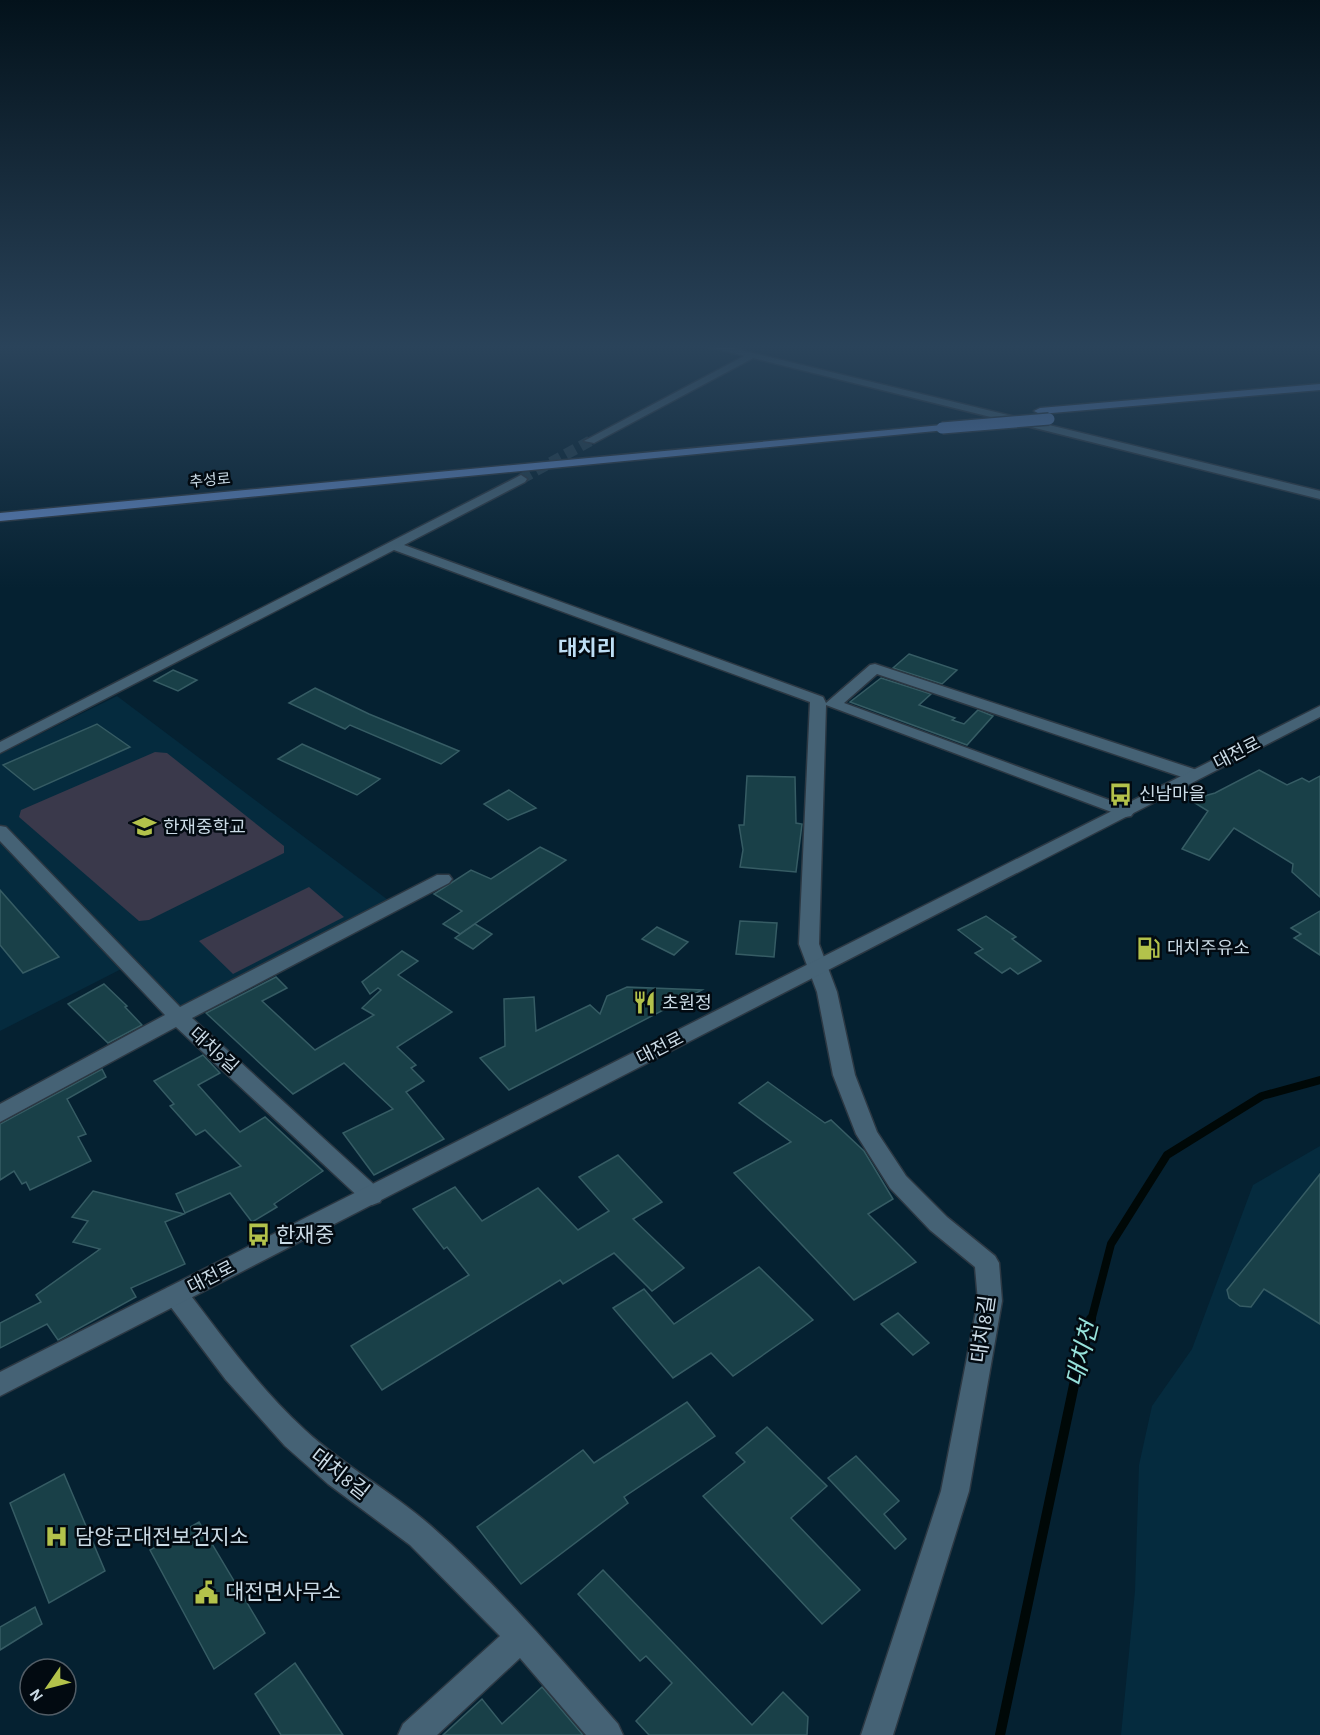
<svg xmlns="http://www.w3.org/2000/svg" width="1320" height="1735" viewBox="0 0 1320 1735" font-family="'Alegreya Sans','Noto Sans KR',sans-serif">
<rect width="100%" height="100%" fill="#052131"/>
<g fill="#052b3e">
<polygon points="117,696 388,900 180,1006 135,962 0,1031 0,754"/>
<polygon points="1320,1146 1320,1735 1121,1735 1135,1591 1139,1465 1152,1406 1192,1349 1253,1185"/>
</g>
<g fill="#3a394b">
<polygon points="155,752 167,753 284,846 284,853 149,920 139,921 19,817 21,810"/>
<polygon points="309,887 344,917 233,974 199,941"/>
</g>
<g fill="none" stroke-linecap="round" stroke-linejoin="round">
<polyline stroke="#000807" stroke-width="8" points="1091,1321 1111,1244 1167,1155 1262,1096 1320,1080"/>
<polyline stroke="#000807" stroke-width="10" points="1000,1735 1074,1385 1091,1319"/>
</g>
<g fill="#194048" stroke="#365c64" stroke-width="1.5">
<polygon points="909,654 957,670 942,684 893,668"/>
<polygon points="173,670 197,680 178,691 154,681"/>
<polygon points="881,678 931,694 919,705 955,718 952,720 964,724 978,710 993,716 967,745 850,702"/>
<polygon points="315,688 369,714 459,751 441,764 350,725 345,729 289,703"/>
<polygon points="97,724 130,747 34,790 3,765"/>
<polygon points="302,744 380,779 357,795 278,759"/>
<polygon points="1259,770 1287,785 1302,778 1309,782 1320,776 1320,897 1292,872 1293,864 1234,828 1209,860 1182,849 1208,811 1190,800 1215,793"/>
<polygon points="747,776 795,777 796,823 802,824 796,872 740,867 743,850 739,825 744,825"/>
<polygon points="509,790 536,808 508,820 484,804"/>
<polygon points="540,847 566,860 460,934 443,924 462,911 434,894 471,870 491,879"/>
<polygon points="0,890 59,957 23,973 0,945"/>
<polygon points="1320,911 1320,955 1294,938 1301,934 1291,928"/>
<polygon points="986,916 1016,937 1012,939 1041,961 1018,974 1010,968 1002,973 975,953 983,949 958,930"/>
<polygon points="740,921 777,923 774,957 736,954"/>
<polygon points="475,924 492,934 473,949 455,938"/>
<polygon points="657,927 688,942 674,955 642,939"/>
<polygon points="402,951 418,961 398,975 452,1012 397,1047 416,1065 411,1068 424,1081 406,1092 444,1139 374,1175 343,1133 393,1109 344,1063 293,1094 206,1013 276,977 287,988 262,1001 315,1050 374,1015 362,1008 381,990 378,988 370,994 362,982"/>
<polygon points="104,984 127,1006 125,1007 142,1025 108,1043 68,1004"/>
<polygon points="627,987 702,990 509,1090 480,1058 505,1046 504,999 534,997 536,1031 590,1005 600,1014 607,996"/>
<polygon points="203,1055 220,1073 198,1085 240,1132 265,1117 323,1171 274,1204 277,1207 252,1222 230,1193 185,1213 176,1194 241,1166 205,1130 196,1135 170,1106 174,1104 154,1081"/>
<polygon points="102,1069 106,1077 67,1099 86,1134 78,1137 91,1161 30,1190 26,1182 22,1184 14,1171 0,1180 0,1124"/>
<polygon points="768,1082 825,1123 831,1120 864,1151 893,1199 868,1214 916,1262 854,1300 734,1173 791,1142 739,1103"/>
<polygon points="618,1155 662,1202 633,1219 684,1268 652,1291 614,1253 563,1284 560,1280 382,1390 351,1346 469,1275 447,1247 444,1249 413,1209 455,1187 482,1221 538,1188 578,1230 609,1211 579,1177"/>
<polygon points="1320,1174 1320,1324 1264,1289 1251,1307 1240,1306 1229,1298 1227,1290"/>
<polygon points="93,1191 184,1214 165,1222 185,1264 131,1288 136,1297 58,1340 47,1324 0,1348 0,1323 41,1302 36,1295 100,1249 73,1242 88,1221 72,1217"/>
<polygon points="759,1267 813,1320 733,1376 711,1353 673,1378 613,1308 644,1289 674,1324"/>
<polygon points="898,1313 929,1343 913,1355 881,1324"/>
<polygon points="687,1402 715,1436 624,1497 628,1503 521,1584 477,1527 583,1450 594,1463"/>
<polygon points="767,1427 827,1486 791,1518 860,1590 822,1624 703,1496 745,1462 736,1453"/>
<polygon points="856,1456 899,1501 884,1514 906,1539 895,1549 828,1478"/>
<polygon points="64,1474 105,1571 49,1603 10,1503"/>
<polygon points="199,1522 265,1633 214,1669 150,1550"/>
<polygon points="603,1570 752,1725 783,1692 808,1717 807,1735 649,1735 636,1721 672,1683 646,1656 640,1661 578,1594"/>
<polygon points="35,1607 42,1624 0,1650 0,1627"/>
<polygon points="295,1663 343,1735 281,1735 255,1694"/>
<polygon points="542,1687 583,1735 443,1735 482,1699 502,1724"/>
</g>
<g fill="none" stroke-linecap="round" stroke-linejoin="round">
<polyline stroke="#233d4c" stroke-width="11" stroke-dasharray="11 6" stroke-linecap="butt" points="521,479 590,441"/>
<defs>
<g id="street">
<polygon points="748,354 757,356 594,443 584,441"/>
<polygon points="521,475 527,479 525,482 404,545 823,697 826,703 870,665 875,664 1200,771 1202,775 1194,780 1188,779 877,674 844,703 1131,808 1134,812 1131,816 1125,817 826,705 819,944 837,992 855,1075 877,1132 906,1176 947,1217 995,1256 999,1263 1002,1301 969,1491 893,1735 861,1735 941,1491 978,1301 975,1267 930,1230 890,1188 856,1134 833,1075 817,992 799,944 810,702 394,550 0,753 0,742"/>
<polygon points="0,826 6,827 180,1007 437,875 449,875 452,879 449,883 192,1018 380,1190 383,1196 380,1202 372,1205 364,1202 176,1027 0,1122 0,1104 165,1015 0,841"/>
<path d="M176,1285L185,1288C222,1336 259,1388 305,1430C344,1466 391,1491 431,1526C499,1586 558,1656 618,1724L623,1735H586L520,1658L437,1735H398L403,1724L500,1636L410,1545L328,1484L285,1446L226,1380L167,1302L164,1295L167,1288Z"/>
</g>
<g id="secondary">
<polygon points="701,345 720,345 1320,491 1320,499"/>
<polygon points="1320,706 1320,717 0,1396 0,1372"/>
</g>
<g id="primary">
<polygon points="1320,384 1320,390 1040,414 1034,411 1040,408"/>
<polygon points="942,425 948,428 946,430 0,521 0,513"/>
</g>
</defs>
<use href="#street" stroke="#2c3843" stroke-width="3"/>
<use href="#secondary" stroke="#2c3843" stroke-width="3"/>
<use href="#primary" stroke="#2c3843" stroke-width="3"/>
<use href="#street" fill="#456275" fill-rule="evenodd"/>
<use href="#secondary" fill="#456275" fill-rule="evenodd"/>
<use href="#primary" fill="#5a7fb8" fill-rule="evenodd"/>
<defs>
<polyline id="primary-bridge" points="942,428 1049,419"/>
</defs>
<use href="#primary-bridge" stroke="#2c3843" stroke-width="14" stroke-linecap="butt"/>
<use href="#primary-bridge" stroke="#5a7fb8" stroke-width="11"/>
</g>
<linearGradient id="sky" x2="0" y2="1"><stop stop-color="#03121b"/><stop offset="0.59" stop-color="#2a435a"/><stop offset="1" stop-color="#2a435a" stop-opacity="0"/></linearGradient>
<rect width="1320" height="588" fill="url(#sky)"/>
<defs>
<symbol id="bus-bare" viewBox="-9 -9 18 18"><path d="M-5-6H5V4H4V6H2V4H-2V6H-4V4H-5ZM-3.5-4V0h7V-4ZM-3.5 1.2v1.5H-2V1.2ZM2 1.2v1.5H3.5V1.2Z" fill="#b3c24b" stroke="#020a11" stroke-width="2.5" paint-order="stroke"/></symbol>
<symbol id="school-bare" viewBox="-9 -9 18 18"><path d="M0-5L7-2L0 1L-7-2ZM-4 1L0 2.5L4 1V4Q0 6-4 4Z" fill="#b3c24b" stroke="#020a11" stroke-width="2.5" paint-order="stroke"/></symbol>
<symbol id="fuel-bare" viewBox="-9 -9 18 18"><path d="M-5.5-6h7V0h2V4h1.3V-2.5L3-4.5l.8-.8L6-3V5H2.5V1h-1V6h-7ZM-4.2-4.7v3.2H.2V-4.7Z" fill="#b3c24b" stroke="#020a11" stroke-width="2.5" paint-order="stroke"/></symbol>
<symbol id="restaurant-bare" viewBox="-9 -9 18 18"><path d="M-5-6h1v4h1v-4h1v4h1v-4h1v5L-1.5 .5V6h-2V.5L-5-1ZM5-6V6H3V1.5H1.5Q1.5-4 5-6Z" fill="#b3c24b" stroke="#020a11" stroke-width="2.5" paint-order="stroke"/></symbol>
<symbol id="hospital-bare" viewBox="-9 -9 18 18"><path d="M-5-5h3v3.5h4V-5h3V5h-3V1.5h-4V5h-3Z" fill="#b3c24b" stroke="#020a11" stroke-width="2.5" paint-order="stroke"/></symbol>
<symbol id="civic-bare" viewBox="-9 -9 18 18"><path d="M-.6-6.5H3V-4.5H.6V-3L4-1V1h2V6H-6V1h2V-1L-.6-3ZM-1.2 2.5V6h2.4V2.5Z" fill="#b3c24b" stroke="#020a11" stroke-width="2.5" paint-order="stroke"/></symbol>
</defs>
<g fill-rule="evenodd">
<use href="#bus-bare" x="1104" y="778" width="33" height="33"/>
<use href="#school-bare" x="128" y="810" width="33" height="33"/>
<use href="#fuel-bare" x="1132" y="932" width="33" height="33"/>
<use href="#restaurant-bare" x="628" y="986" width="33" height="33"/>
<use href="#bus-bare" x="242" y="1218" width="33" height="33"/>
<use href="#hospital-bare" x="40" y="1520" width="33" height="33"/>
<use href="#civic-bare" x="190" y="1576" width="33" height="33"/>
</g>
<g text-anchor="middle" stroke-width="5" stroke-linejoin="round" paint-order="stroke">
<g font-size="15" fill="#cadae5" stroke="#020a11">
<text transform="translate(210 480) rotate(-5)" y="5">추성로</text>
</g>
<g font-size="18" fill="#cadae5" stroke="#020a11">
<text transform="translate(1237 753) rotate(-27)" y="6">대전로</text>
<text transform="translate(660 1048) rotate(-27)" y="6">대전로</text>
<text transform="translate(214 1050) rotate(42)" y="6">대치9길</text>
<text transform="translate(211 1277) rotate(-27)" y="6">대전로</text>
</g>
<g font-size="18" fill="#cadae5" stroke="#020a11" text-anchor="start">
<text x="1139" y="800">신남마을</text>
<text x="163" y="833">한재중학교</text>
<text x="1167" y="954">대치주유소</text>
<text x="662" y="1009">초원정</text>
</g>
<g font-size="21" font-weight="bold" fill="#bedef4" stroke="#020a11">
<text x="587" y="655">대치리</text>
</g>
<g font-size="21" fill="#cadae5" stroke="#020a11" text-anchor="start">
<text x="276" y="1242">한재중</text>
<text x="75" y="1544">담양군대전보건지소</text>
<text x="225" y="1599">대전면사무소</text>
</g>
<g font-size="21" fill="#cadae5" stroke="#020a11">
<text transform="translate(983 1329) rotate(-82)" y="7">대치8길</text>
<text transform="translate(340 1474) rotate(38)" y="7">대치8길</text>
</g>
<g font-size="24" font-style="italic" fill="#97e2db" stroke="#020a11">
<text transform="translate(1082 1354) rotate(-76)" y="8">대치천</text>
</g>
</g>
<g transform="translate(48 1687) rotate(235)"><circle r="28" fill="#020a11" stroke="#525d66" stroke-width="1.5"/>
<path d="M0-4.5L10 22L0 15L-10 22Z" fill="#b3c24b"/>
<text y="-9" font-size="16" font-weight="bold" text-anchor="middle" fill="#cadae5">N</text>
</g>
</svg>
